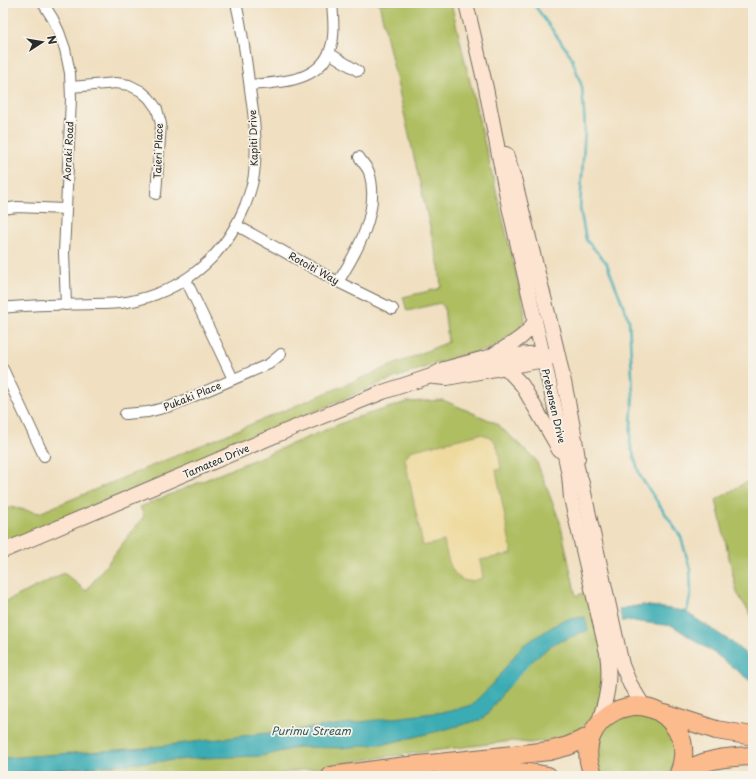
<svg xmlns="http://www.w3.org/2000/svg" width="756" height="779" viewBox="0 0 756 779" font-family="'Playpen Sans',sans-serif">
<rect width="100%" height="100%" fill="#f7f3e8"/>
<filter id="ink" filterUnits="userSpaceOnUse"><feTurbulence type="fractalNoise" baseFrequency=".025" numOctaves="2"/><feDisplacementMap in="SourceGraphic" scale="8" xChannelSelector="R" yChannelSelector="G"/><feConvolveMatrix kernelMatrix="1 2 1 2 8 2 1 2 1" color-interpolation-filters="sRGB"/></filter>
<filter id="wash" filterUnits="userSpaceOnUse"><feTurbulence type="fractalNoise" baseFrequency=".012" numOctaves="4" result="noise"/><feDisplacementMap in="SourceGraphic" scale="16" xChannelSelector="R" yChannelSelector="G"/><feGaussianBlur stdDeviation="0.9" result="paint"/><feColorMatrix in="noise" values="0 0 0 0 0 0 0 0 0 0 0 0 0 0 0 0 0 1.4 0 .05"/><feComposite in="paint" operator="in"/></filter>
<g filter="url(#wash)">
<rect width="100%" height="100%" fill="#f0dfc0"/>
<g fill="#aebe61" stroke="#6c7446">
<polygon points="379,3 451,3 524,307 525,321 514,333 490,349 454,357 381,383 14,541 3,542 3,511 11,507 39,513 448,342 444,307 440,303 407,311 403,297 438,289 441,286 439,267"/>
<polygon points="443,400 496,423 536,460 560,522 576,596 588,591 604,658 602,695 594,717 582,732 556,739 530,743 512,741 376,758 290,772 274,776 3,776 3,603 64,573 86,591 144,516 140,507 352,419 407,402"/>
<polygon points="753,478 753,618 737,593 716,500"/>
<polygon points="622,714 651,715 672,735 677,754 669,776 602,776 595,762 599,733"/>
</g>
<path fill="#eeda9e" stroke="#8c8264" d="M480,434C500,437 498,452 501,469L496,470L512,554L480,560L483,578C478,579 471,582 467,581C450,578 447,554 444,541L423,546L405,459L410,451Z"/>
<g fill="#3aacb4" stroke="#326c70">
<polygon points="643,605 684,611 730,641 753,660 753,683 717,655 673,626 632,621 622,621 619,609"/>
<polygon points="585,617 588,630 553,644 520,671 483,719 443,730 389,743 342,748 300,747 262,756 202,758 28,772 3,776 3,758 144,748 451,711 471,705 492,685 522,646 563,620"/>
</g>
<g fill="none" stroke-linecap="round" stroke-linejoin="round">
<g stroke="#3aacb4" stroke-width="2.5">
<polyline points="533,3 571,56 582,87 585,127 580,208 586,240 606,262 629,320 633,393 630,443 640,476 681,537 690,569 691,593 686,615"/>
<polyline points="508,686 530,662"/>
</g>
</g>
</g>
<g filter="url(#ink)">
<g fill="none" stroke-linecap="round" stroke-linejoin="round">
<defs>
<g id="street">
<polyline points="43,3 53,19 59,32 65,49 70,73 71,99 64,253 66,305"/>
<polyline points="329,53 358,71"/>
<path d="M250,85C282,82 324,82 332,43C335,30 333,16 332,3"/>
<polyline points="71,87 116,83 129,85 141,91 149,98 157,109 161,124 156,194"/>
<polyline points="3,209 17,207 65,209"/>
<polyline points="236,225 338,282 393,309"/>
<polyline points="186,280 233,379"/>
<path d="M338,282C357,252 381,210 369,172C367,167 362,162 359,157"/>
<path d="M3,308C33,304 63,305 94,304C105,304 116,304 127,302C182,292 224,258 245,206C249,195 253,185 254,174C258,146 254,117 250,89C246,60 243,32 236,3"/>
<polyline points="3,369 44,456"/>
<polyline points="125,414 148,412 171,406 269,364 281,354"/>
</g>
<g id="secondary">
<path d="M466,3L486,88L508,202L559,426L569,475L571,498L607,653C611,681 607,698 598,724"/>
<path d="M506,154L515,182C537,273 564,365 578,458"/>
<path d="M491,356C507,346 527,338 535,320"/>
<polyline points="505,367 522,385 555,442 559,450"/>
<polyline points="434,377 447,378 539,361"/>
<polyline points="573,450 582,488"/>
<polyline points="581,479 622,665 630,684 644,707"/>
<polyline points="3,551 286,431 383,392 431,376 444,369 489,357 542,353 545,354 548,359"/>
</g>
<g id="highway">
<polyline points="664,713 716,730 753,736"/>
<path d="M445,773C480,771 514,769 548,776"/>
<path d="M679,774C705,759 724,757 753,756"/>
<polyline points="331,776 398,767 429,764 549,751 568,746 591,736"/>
<path d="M594,776C566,718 648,677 678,732C686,745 684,762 678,776"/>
</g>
</defs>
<use href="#street" stroke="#706a5f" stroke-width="12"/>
<use href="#secondary" stroke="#706a5f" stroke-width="16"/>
<use href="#highway" stroke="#706a5f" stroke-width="20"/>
<use href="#street" stroke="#fff" stroke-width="10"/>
<use href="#secondary" stroke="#fde4d1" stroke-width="14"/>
<use href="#highway" stroke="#fbbb8d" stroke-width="18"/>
</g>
</g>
<g text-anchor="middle" stroke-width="3.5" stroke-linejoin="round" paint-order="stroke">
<g font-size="10" fill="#2b2b2b" stroke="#f7f3e8">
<text transform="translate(253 138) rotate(-92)" y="4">Kapiti Drive</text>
<text transform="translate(68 151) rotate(-87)" y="4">Aoraki Road</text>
<text transform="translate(158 151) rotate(-88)" y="4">Taieri Place</text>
<text transform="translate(314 268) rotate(29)" y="4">Rotoiti Way</text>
<text transform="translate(192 396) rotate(-22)" y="4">Pukaki Place</text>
<text transform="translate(554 406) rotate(77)" y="4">Prebensen Drive</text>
<text transform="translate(216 461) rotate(-23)" y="4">Tamatea Drive</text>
</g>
<g font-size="11" font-style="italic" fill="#30585b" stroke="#f7f3e8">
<text x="311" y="735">Purimu Stream</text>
</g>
</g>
<rect width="756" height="779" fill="none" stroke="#f7f3e8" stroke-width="16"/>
<g transform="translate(42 42) rotate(78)" stroke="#f7f3e8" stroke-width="3" paint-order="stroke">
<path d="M0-3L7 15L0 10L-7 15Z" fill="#2b2b2b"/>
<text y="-6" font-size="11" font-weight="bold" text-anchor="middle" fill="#2b2b2b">N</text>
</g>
</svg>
